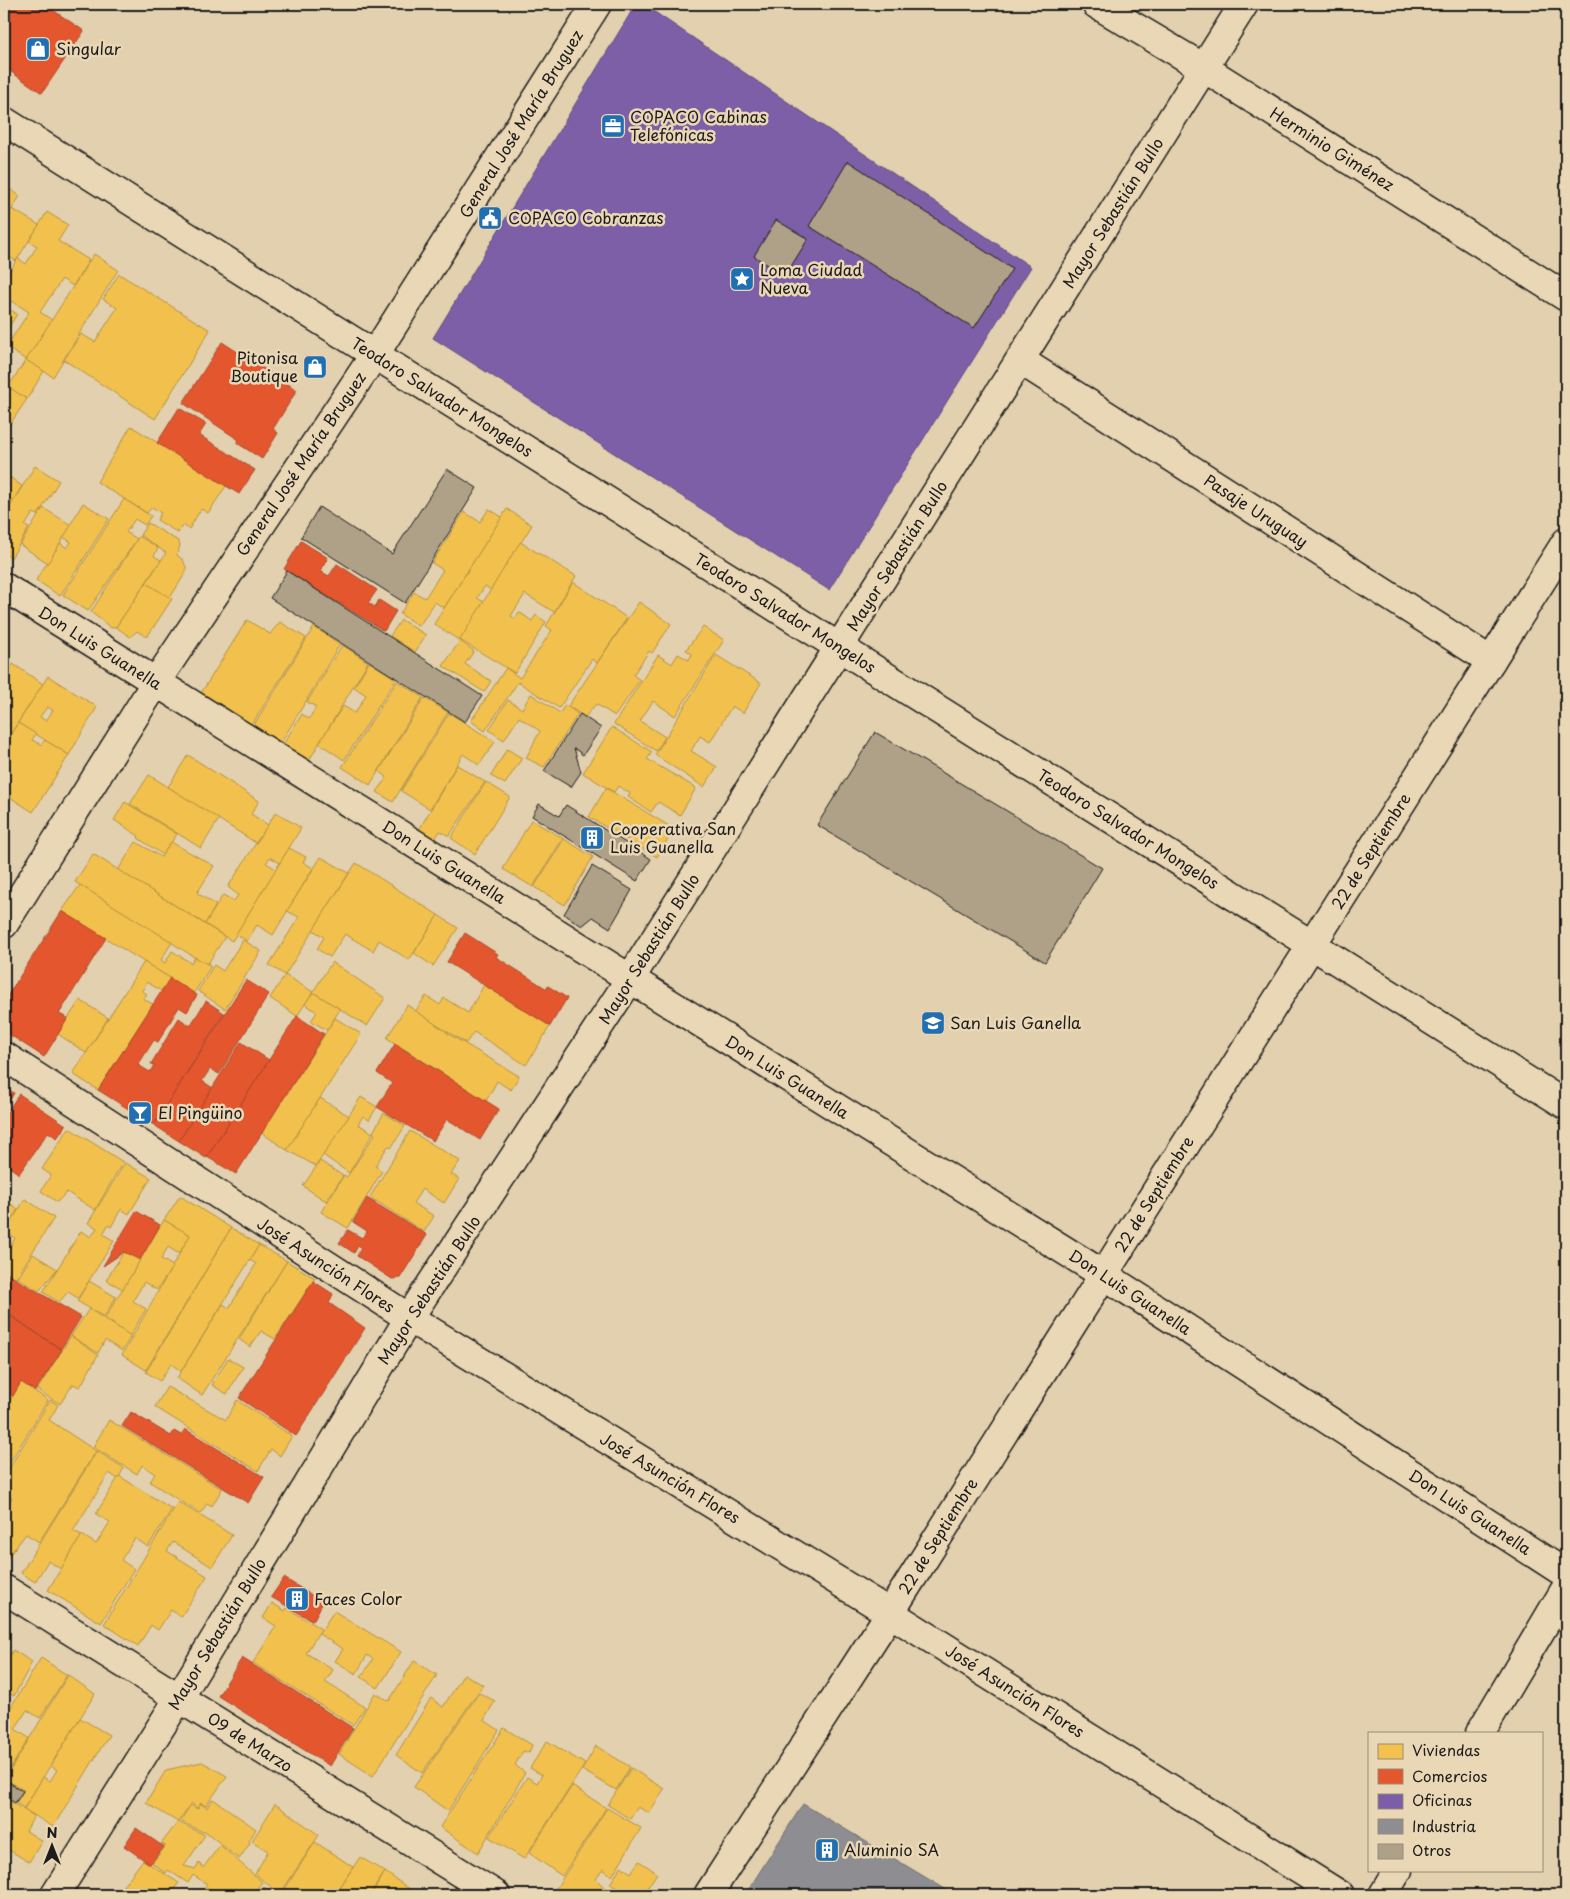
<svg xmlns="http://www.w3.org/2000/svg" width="1570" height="1899" viewBox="0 0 1570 1899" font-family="'Playpen Sans',sans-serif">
<rect width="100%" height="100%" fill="#e2d0af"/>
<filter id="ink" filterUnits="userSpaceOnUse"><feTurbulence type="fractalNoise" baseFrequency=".02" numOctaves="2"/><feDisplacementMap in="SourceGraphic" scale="10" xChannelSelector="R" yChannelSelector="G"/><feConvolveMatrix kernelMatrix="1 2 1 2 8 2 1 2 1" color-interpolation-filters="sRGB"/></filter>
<g filter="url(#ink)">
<g fill="#f2c14e" stroke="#b2903f" fill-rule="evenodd">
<polygon points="4,185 20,196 4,222"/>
<polygon points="12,209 39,225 16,261 8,256 4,263 4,222"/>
<polygon points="47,212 68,225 58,241 89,260 73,286 62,279 40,312 52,320 26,360 6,347 29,312 12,301 7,308 17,314 9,327 4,324 4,280 18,258 26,264 37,246 29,241"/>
<polygon points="94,254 118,270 53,377 26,360"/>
<polygon points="119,274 210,330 155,419 64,360 81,334 95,342 117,308 103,299"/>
<polygon points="26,360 44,371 27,399 8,387"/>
<polygon points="4,384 27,399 8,427 4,424"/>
<polygon points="131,426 226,486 208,513 201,509 189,529 183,525 178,533 157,520 161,513 152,507 147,513 97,482"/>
<polygon points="35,466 59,481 38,515 33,513 25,526 29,528 11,558 4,553 4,516"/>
<polygon points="4,473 22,486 4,515"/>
<polygon points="124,499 151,516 145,525 135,519 126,532 137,539 88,611 63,595"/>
<polygon points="83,503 109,519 60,596 36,580 60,543 67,548 71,542 63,537"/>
<polygon points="43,508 71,525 48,563 20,545"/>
<polygon points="489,509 502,517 444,608 435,602 419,626 400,614 414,592 425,598 443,570 432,563 464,512 480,522"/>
<polygon points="507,509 532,525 491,590 485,586 477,598 484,602 460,641 434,624"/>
<polygon points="148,523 178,541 180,545 177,555 183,560 186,567 186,572 170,598 146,583 166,553 140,535"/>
<polygon points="139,536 158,548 154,556 161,560 116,627 111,628 91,612"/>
<polygon points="520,542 576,576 554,612 525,594 511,616 515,619 519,612 532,621 536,615 546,622 515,673 460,640"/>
<polygon points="573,582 627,618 597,663 592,659 559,708 518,682 485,731 471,721 506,668 520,678 552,630 546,626"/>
<polygon points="146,583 172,599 147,637 137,631 130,637 116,627"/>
<polygon points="639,602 671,624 652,653 649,651 633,675 640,680 615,716 596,704 585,717 568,706"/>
<polygon points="247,620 270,634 280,622 306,638 249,729 198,698"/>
<polygon points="401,620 426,635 415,652 390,636"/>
<polygon points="314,627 340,644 276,751 249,733"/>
<polygon points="703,627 724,640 675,716 653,701 640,721 665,737 656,751 614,724 658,655 672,664 678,654 689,660 692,654 686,650"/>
<polygon points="460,641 474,651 465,664 491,681 484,692 443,666"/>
<polygon points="342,645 368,662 305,767 279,751 302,714 309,719 316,707 307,702"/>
<polygon points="716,655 761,683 743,713 732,706 710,742 700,736 691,751 717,767 704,787 655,755"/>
<polygon points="4,661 12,666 4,678"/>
<polygon points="369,662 396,679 344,760 319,743 343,706 355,713 366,695 354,687"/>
<polygon points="13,664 43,684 4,744 4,678"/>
<path d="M48,676L97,707L69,755L18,723ZM47,707L53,710L46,721L40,717Z"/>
<polygon points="397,681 423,697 370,785 342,767"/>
<polygon points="531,694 560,713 565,705 578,714 544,767 526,758 540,731 519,717 504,740 489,730 508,700 522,709"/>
<polygon points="424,698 448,712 393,802 377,792 387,777 379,771"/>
<polygon points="449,713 495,742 479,765 463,754 430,809 401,791"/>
<polygon points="18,723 36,734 32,740 41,745 45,740 69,755 33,812 8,796 11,792 4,788 4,744"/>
<polygon points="612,727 652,752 647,759 696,788 680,815 658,802 651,812 628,797 630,793 618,786 614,792 583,773"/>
<polygon points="507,749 522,758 505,784 491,776"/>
<polygon points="188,755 259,801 251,814 268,825 256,843 168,787"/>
<polygon points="457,765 485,782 449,836 440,831 432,844 417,833"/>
<polygon points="149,775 219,819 201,848 130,804"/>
<polygon points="486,782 510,797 475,854 451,838"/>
<polygon points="606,788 674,829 657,857 589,817"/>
<polygon points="125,802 177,834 163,855 138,838 139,836 114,820"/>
<polygon points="276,812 301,828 280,863 270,857 266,863 276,869 232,941 205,924 223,895 234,901 238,895 228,887"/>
<polygon points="531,820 563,838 533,887 503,869"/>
<polygon points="564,839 593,857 565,905 534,887"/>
<polygon points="136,842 161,857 171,842 214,866 197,893 216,905 205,924 118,870"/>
<polygon points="289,848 306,857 303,862 313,868 273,935 257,925 247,941 236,934"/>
<polygon points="93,854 225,937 207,965 75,882"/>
<polygon points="321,857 349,873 285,975 269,965 299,917 287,911"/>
<polygon points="356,863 438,915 409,960 379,940 373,951 345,934 330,957 317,949 324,937 313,930"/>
<polygon points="80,885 172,942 161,960 165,963 172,951 191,963 195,957 211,966 194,993 62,911"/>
<polygon points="438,915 458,928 433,966 414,953"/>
<polygon points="243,940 261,951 225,1009 198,991 214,965 223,971"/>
<polygon points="144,962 170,978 161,991 147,982 142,991 147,994 143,999 153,1004 98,1090 73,1074"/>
<polygon points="332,962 385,998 367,1026 313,992"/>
<polygon points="285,975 313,992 297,1016 270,998"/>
<polygon points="484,985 550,1026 526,1065 474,1032 466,1043 415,1012 426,996 440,1005 444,998 468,1013"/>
<polygon points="313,992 340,1009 327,1030 311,1021 317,1012 305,1004"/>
<polygon points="80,1000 108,1018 86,1053 58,1034"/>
<polygon points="407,1005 447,1032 447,1033 519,1076 511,1090 497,1081 486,1101 387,1038"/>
<polygon points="335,1018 361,1034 287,1150 262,1133"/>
<polygon points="361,1097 377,1107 369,1120 363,1116 358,1124 373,1133 349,1173 323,1155"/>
<polygon points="320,1098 349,1116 316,1166 287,1150"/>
<polygon points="384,1113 405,1126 391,1148 388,1146 375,1166 382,1171 348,1228 321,1212 344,1175 347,1177 375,1134 373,1132"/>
<polygon points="69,1128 123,1162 95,1210 67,1192 57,1202 41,1191 51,1175 42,1169"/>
<polygon points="410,1131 460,1161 451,1174 459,1179 444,1203 422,1189 413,1203 434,1216 424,1232 370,1197"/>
<polygon points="320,1161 343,1176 326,1201 303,1186"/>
<polygon points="125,1163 151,1178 129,1214 121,1209 111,1227 108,1225 103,1234 114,1241 78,1298 68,1292 59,1302 43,1292 81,1231 91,1237 97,1228 88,1223"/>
<polygon points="180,1196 231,1228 146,1370 122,1355 190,1235 164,1220"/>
<polygon points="4,1199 18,1209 4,1232"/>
<polygon points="25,1199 54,1218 16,1278 4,1271 4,1258 15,1238 5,1232"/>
<polygon points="164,1220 190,1235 179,1254 168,1247 161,1259 173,1266 157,1290 144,1282 133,1301 146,1309 130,1336 105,1318"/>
<polygon points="231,1228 259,1245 181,1371 171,1364 160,1381 146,1372"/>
<polygon points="259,1245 287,1261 202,1395 177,1378 223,1304 229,1308 256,1264 250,1260"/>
<polygon points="124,1252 140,1260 123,1289 106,1280"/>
<polygon points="33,1254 57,1269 39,1291 18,1278"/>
<polygon points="287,1261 315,1278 275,1339 261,1331 250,1347 239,1339"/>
<polygon points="89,1281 116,1297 104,1317 77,1301"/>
<polygon points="89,1309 131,1336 122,1351 105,1340 98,1353 71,1336"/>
<polygon points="71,1336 98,1355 80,1387 73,1384 60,1404 37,1390"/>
<polygon points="228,1358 243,1367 227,1394 212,1385"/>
<polygon points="21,1382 48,1400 4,1472 4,1410"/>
<polygon points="167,1387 226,1420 237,1400 292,1436 280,1456 271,1449 258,1471 155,1407"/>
<polygon points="4,1390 13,1396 4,1409"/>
<polygon points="50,1400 58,1405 49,1420 96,1451 39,1542 26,1534 4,1562 4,1511 12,1498 4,1493 4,1477"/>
<polygon points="109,1420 222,1489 212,1506 207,1503 201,1514 150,1482 155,1474 142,1465 137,1474 93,1447"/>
<polygon points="97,1451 124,1468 118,1479 109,1473 73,1531 82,1535 61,1569 48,1561 35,1582 21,1573"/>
<polygon points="119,1476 172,1509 148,1547 135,1538 121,1560 134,1569 101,1623 48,1590 82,1535 96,1544 110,1522 96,1514"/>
<polygon points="178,1502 232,1535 212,1567 173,1542 167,1551 207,1576 181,1617 171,1610 158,1630 151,1625 138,1646 104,1624"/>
<polygon points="272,1603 285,1611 287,1608 321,1629 306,1653 333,1670 325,1682 365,1707 353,1725 253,1663 276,1626 263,1618"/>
<polygon points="334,1611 401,1652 378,1688 361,1677 373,1659 367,1655 356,1674 335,1661 343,1649 319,1634"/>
<polygon points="13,1650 32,1662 14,1696 4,1690 4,1666"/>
<polygon points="41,1658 67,1675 40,1718 27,1710 15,1729 29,1738 4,1779 4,1718"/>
<polygon points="414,1661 437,1675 373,1776 339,1754 375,1693 389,1701"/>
<polygon points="464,1674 483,1685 422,1773 396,1755 431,1698 443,1707"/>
<polygon points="68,1675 95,1694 24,1808 16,1803 24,1790 5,1779"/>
<polygon points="479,1693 495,1701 484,1720 499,1730 448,1811 414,1787"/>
<polygon points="80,1718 109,1735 53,1827 24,1809 43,1777 50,1781 57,1770 51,1766"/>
<polygon points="504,1728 532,1745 529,1753 523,1751 515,1765 525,1773 478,1853 440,1827"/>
<polygon points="547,1741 585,1764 524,1859 489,1837 527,1777 537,1783 542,1775 530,1768"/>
<polygon points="596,1746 630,1767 616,1790 582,1770"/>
<polygon points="202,1762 227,1776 206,1806 201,1803 197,1808 191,1803 178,1822 146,1803 166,1770"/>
<polygon points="631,1768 664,1789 649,1813 638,1807 630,1819 608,1805"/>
<polygon points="572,1786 606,1808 562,1876 529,1853"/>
<polygon points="4,1798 34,1816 26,1831 42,1841 29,1862 4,1847"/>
<polygon points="213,1799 256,1829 249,1841 250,1843 239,1859 205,1831 203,1832 180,1821 191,1805 197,1809 201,1804 207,1808"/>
<polygon points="275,1804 319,1835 280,1894 255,1874 268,1851 252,1841"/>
<polygon points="607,1808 641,1828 612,1876 603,1869 596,1879 605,1888 601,1895 552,1895"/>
<polygon points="178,1822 205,1835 184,1866 196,1869 199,1863 203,1868 220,1845 262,1882 252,1895 207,1895 202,1891 207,1884 193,1875 188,1883 168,1870 166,1873 152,1863 166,1846 161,1844"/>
<polygon points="315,1842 353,1867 335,1895 281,1895"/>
<polygon points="360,1857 385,1872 369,1895 335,1895"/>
<polygon points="143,1860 179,1883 172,1892 176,1895 139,1895 123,1886"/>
<polygon points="639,1861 657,1873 643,1895 601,1895 605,1890 613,1895 617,1888 610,1884 621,1866 631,1873"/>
<polygon points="385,1872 417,1894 416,1895 371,1895"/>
<polygon points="264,1887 276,1895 258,1895"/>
</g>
<g fill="#e4572e" stroke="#a84529">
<polygon points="7,4 44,4 84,31 42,93 4,67 4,8"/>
<polygon points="1157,4 1187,4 1164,8"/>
<polygon points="222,342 297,390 273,429 278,433 262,459 237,443 239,440 183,403"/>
<polygon points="179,408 206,424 199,435 255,470 239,494 157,443"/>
<polygon points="301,541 328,558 320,571 329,576 337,564 377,590 368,603 375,607 379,600 396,611 384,631 284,569"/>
<polygon points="62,911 106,938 59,1014 68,1018 44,1057 4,1031 4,1001"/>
<polygon points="465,933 498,954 496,957 547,989 548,986 567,998 550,1026 447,962"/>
<polygon points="170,978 197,995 187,1012 179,1007 158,1042 154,1040 138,1065 150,1072 154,1065 151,1064 179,1018 190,1026 206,1001 224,1013 154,1125 98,1090"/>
<polygon points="246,980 269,994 219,1074 210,1069 202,1081 213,1088 179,1141 154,1125"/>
<polygon points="297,1016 324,1034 236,1174 207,1157"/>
<polygon points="241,1042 269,1060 206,1158 179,1141"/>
<polygon points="395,1044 499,1109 480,1140 447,1119 433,1141 377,1107 392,1083 377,1073"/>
<polygon points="4,1087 14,1093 4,1110"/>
<polygon points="19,1094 66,1125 57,1138 48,1132 19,1174 4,1163 4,1117"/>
<polygon points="367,1198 427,1235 400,1278 392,1279 357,1256 361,1248 358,1246 354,1253 339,1243 348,1230 362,1238 367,1231 353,1222"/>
<polygon points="136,1211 160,1225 140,1260 124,1252 103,1266"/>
<polygon points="4,1272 81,1317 61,1349 4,1311"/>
<polygon points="313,1281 333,1294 329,1303 365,1328 296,1436 239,1398"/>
<polygon points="4,1312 62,1350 35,1391 21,1382 13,1396 4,1390"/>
<polygon points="131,1412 171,1436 174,1431 181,1435 185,1429 264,1477 248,1503 122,1426"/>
<polygon points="284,1578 323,1602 313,1621 271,1597"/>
<polygon points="242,1658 353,1728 330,1766 218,1696"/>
<polygon points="136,1828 164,1847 150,1864 124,1846"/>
</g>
<polygon fill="#7b5ea7" stroke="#5e4a7d" points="636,4 643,4 1031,267 829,590 433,338"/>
<polygon fill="#8d8d92" stroke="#6b6b6f" points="803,1804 955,1895 745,1895"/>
<g fill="#aea188" stroke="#1c1c1c">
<polygon points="848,161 1012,269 974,328 809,226"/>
<polygon points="776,220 808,239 785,276 754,256"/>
<polygon points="447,469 477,488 405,603 301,537 319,507 392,554"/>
<polygon points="287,571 482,696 465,722 270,598"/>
<polygon points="580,714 601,728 583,755 574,748 581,772 571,787 544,771"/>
<polygon points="875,732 1102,868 1045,962 817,825"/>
<polygon points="539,804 559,816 566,805 651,859 637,881 532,816"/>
<polygon points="592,866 632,890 610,928 593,917 582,926 564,914"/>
<polygon points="5,1780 23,1791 15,1803 4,1796"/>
</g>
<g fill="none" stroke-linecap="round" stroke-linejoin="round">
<defs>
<g id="street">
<polyline points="1096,4 1204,68 1566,297"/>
<polyline points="1020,360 1491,661"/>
<polyline points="4,587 1104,1275 1566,1574"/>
<polyline points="4,924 156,682 375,354 597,4"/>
<polyline points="4,1589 496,1895"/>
<polyline points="1480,1733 1566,1588"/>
<polyline points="55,1895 179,1698 409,1318 630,979 1244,4"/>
<polyline points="708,1895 890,1613 1566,542"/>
<polyline points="1383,1895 1398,1870"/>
</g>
<g id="secondary">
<polyline points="4,121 1566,1105"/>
<polyline points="4,1056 409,1318 890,1613 1340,1895"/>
</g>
</defs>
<use href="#street" stroke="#1c1c1c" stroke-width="31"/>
<use href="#secondary" stroke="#1c1c1c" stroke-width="31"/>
<use href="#street" stroke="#ead7b5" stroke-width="28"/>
<use href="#secondary" stroke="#ead7b5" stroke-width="28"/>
</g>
</g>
<defs>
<symbol id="shop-square" viewBox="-11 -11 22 22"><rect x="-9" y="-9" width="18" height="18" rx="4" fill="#1f6fb2" stroke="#ead7b5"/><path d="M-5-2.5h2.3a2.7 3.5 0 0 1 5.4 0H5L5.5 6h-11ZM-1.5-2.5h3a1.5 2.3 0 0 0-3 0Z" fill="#fff"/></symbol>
<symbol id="office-square" viewBox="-11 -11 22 22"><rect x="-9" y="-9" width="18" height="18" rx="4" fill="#1f6fb2" stroke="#ead7b5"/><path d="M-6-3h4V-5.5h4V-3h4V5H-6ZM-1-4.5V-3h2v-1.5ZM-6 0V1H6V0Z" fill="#fff"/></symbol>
<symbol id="civic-square" viewBox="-11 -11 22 22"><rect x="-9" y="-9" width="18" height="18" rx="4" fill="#1f6fb2" stroke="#ead7b5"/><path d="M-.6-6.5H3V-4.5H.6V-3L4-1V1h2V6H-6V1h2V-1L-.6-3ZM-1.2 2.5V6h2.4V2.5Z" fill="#fff"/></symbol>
<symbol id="sight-square" viewBox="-11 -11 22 22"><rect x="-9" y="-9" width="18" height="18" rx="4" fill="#1f6fb2" stroke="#ead7b5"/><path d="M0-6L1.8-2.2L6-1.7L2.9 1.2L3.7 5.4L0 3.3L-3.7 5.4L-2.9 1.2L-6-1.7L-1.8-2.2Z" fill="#fff"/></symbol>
<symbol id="building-square" viewBox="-11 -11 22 22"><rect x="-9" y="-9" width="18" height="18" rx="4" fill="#1f6fb2" stroke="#ead7b5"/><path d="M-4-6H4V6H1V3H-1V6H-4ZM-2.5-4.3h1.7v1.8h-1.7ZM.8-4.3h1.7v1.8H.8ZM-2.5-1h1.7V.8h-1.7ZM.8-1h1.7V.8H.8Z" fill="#fff"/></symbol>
<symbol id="school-square" viewBox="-11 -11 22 22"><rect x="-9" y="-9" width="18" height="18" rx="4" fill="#1f6fb2" stroke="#ead7b5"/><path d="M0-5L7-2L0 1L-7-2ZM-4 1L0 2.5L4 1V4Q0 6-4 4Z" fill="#fff"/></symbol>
<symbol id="bar-square" viewBox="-11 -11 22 22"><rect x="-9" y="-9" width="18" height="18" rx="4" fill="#1f6fb2" stroke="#ead7b5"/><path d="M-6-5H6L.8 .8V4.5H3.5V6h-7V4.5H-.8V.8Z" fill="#fff"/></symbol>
</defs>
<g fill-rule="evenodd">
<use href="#shop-square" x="24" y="35" width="28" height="28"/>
<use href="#office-square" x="599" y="112" width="28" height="28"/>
<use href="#civic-square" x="476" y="204" width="28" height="28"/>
<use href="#sight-square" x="728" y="265" width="28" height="28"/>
<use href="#shop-square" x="301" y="353" width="28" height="28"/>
<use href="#building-square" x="578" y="824" width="28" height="28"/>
<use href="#school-square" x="919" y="1009" width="28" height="28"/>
<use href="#bar-square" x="126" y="1099" width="28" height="28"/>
<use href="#building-square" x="283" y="1585" width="28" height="28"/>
<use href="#building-square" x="813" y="1836" width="28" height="28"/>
</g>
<g text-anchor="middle" stroke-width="5" stroke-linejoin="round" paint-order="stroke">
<g font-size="16" fill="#1c1c1c" stroke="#ead7b5" text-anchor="start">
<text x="56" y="55">Singular</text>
<text x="630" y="123">COPACO Cabinas<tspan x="630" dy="18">Telefónicas</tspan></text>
<text x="508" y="224">COPACO Cobranzas</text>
<text x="760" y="276">Loma Ciudad<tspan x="760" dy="18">Nueva</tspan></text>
<text x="298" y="364" text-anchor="end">Pitonisa<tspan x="298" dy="18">Boutique</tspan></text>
<text x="610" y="835">Cooperativa San<tspan x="610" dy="18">Luis Guanella</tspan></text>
<text x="950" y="1029">San Luis Ganella</text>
<text x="158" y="1119">El Pingüino</text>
<text x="314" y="1605">Faces Color</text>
<text x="844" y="1856">Aluminio SA</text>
</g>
<g font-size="16" fill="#1c1c1c" stroke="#ead7b5">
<text transform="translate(521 124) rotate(-58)" y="6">General José María Bruguez</text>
<text transform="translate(1332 149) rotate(32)" y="6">Herminio Giménez</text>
<text transform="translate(1113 213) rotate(-58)" y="6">Mayor Sebastián Bullo</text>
<text transform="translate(442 397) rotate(32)" y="6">Teodoro Salvador Mongelos</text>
<text transform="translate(301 464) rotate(-56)" y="6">General José María Bruguez</text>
<text transform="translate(1256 511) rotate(33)" y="6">Pasaje Uruguay</text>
<text transform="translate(897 556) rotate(-58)" y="6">Mayor Sebastián Bullo</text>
<text transform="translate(785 613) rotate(32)" y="6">Teodoro Salvador Mongelos</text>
<text transform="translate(100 648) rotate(32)" y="6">Don Luis Guanella</text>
<text transform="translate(1128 829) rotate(32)" y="6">Teodoro Salvador Mongelos</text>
<text transform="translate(1371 851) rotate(-58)" y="6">22 de Septiembre</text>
<text transform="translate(444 862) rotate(32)" y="6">Don Luis Guanella</text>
<text transform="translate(649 949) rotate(-58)" y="6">Mayor Sebastián Bullo</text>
<text transform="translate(787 1077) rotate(32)" y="6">Don Luis Guanella</text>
<text transform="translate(1154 1194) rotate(-58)" y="6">22 de Septiembre</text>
<text transform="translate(326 1265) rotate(33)" y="6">José Asunción Flores</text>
<text transform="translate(429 1290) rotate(-57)" y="6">Mayor Sebastián Bullo</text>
<text transform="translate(1130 1292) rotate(33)" y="6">Don Luis Guanella</text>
<text transform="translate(670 1478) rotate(31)" y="6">José Asunción Flores</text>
<text transform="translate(1470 1512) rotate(33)" y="6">Don Luis Guanella</text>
<text transform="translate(938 1536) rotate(-58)" y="6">22 de Septiembre</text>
<text transform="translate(217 1634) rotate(-59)" y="6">Mayor Sebastián Bullo</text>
<text transform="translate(1015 1691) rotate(32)" y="6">José Asunción Flores</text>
<text transform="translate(250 1742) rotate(32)" y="6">09 de Marzo</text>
</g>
</g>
<rect width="1570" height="1899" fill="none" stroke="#ead7b5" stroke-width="20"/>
<rect x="10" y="10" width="1550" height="1879" fill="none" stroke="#1c1c1c" stroke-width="2" filter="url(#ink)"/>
<rect x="1368" y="1732" width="175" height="140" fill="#ead7b5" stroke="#988c78"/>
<rect x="1378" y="1744" width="25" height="15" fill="#f2c14e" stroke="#988c78"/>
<text x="1412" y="1756" font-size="15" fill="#1c1c1c">Viviendas</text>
<rect x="1378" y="1769" width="25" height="15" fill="#e4572e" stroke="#988c78"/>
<text x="1412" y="1782" font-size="15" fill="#1c1c1c">Comercios</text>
<rect x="1378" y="1794" width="25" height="15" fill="#7b5ea7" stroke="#988c78"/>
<text x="1412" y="1806" font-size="15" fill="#1c1c1c">Oficinas</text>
<rect x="1378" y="1819" width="25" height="15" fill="#8d8d92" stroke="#988c78"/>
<text x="1412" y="1832" font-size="15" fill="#1c1c1c">Industria</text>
<rect x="1378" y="1844" width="25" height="15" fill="#aea188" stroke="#988c78"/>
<text x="1412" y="1856" font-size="15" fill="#1c1c1c">Otros</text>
<g transform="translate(52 1846)" stroke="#ead7b5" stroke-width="4" paint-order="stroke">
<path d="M0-4L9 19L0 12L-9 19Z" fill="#1c1c1c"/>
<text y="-8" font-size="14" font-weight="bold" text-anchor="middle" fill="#1c1c1c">N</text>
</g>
</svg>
